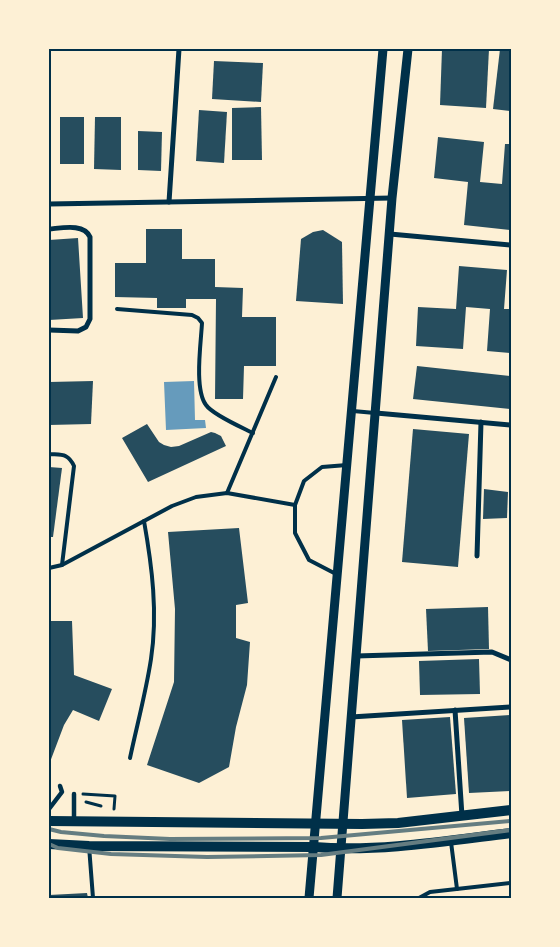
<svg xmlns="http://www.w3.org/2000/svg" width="560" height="947" viewBox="0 0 560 947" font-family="'Noto Serif',serif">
<rect width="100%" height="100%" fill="#fdf0d5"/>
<polygon fill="#669bbc" points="194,381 195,420 205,420 206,428 166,430 164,382"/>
<g fill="#264d5e">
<polygon points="442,49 489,49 486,108 440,105"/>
<polygon points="500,49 511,49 511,111 493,109"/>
<polygon points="214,61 263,63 261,102 212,99"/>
<polygon points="261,107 262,160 232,160 232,108"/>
<polygon points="199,110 227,112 224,163 196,161"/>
<rect x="60" y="117" width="24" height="47"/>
<polygon points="95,117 121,117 121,170 94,169"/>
<polygon points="138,131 162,132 161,171 138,170"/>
<polygon points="438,137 484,142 480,182 502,184 505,144 511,144 511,230 464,225 468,182 434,178"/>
<polygon points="146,229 182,229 182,259 215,259 215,287 243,288 242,317 276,317 276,366 244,366 243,399 215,399 216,299 186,299 186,308 157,308 157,298 115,297 115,263 146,263"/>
<polygon points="323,230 342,242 343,304 296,301 301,239 313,232"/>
<polygon points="78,238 83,318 49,320 49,240"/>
<polygon points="459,266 507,270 504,309 511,309 511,353 487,351 490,309 466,307 463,349 416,346 418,307 456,309"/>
<polygon points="417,366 511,376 511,409 413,399"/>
<polygon points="93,381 91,424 49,425 49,382"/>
<polygon points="147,424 159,442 164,445 171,447 179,446 211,432 215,433 221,436 226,446 148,482 122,438"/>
<polygon points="413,429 469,434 458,567 402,562"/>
<polygon points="49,467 62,468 53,537 49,537"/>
<polygon points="484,489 508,492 507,518 483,519"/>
<polygon points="239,528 248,603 236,605 236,638 250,642 247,685 236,727 229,767 199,783 147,765 174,682 175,609 168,532"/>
<polygon points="488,607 489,649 428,651 426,609"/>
<polygon points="49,621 72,621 74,675 112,689 99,721 73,710 64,725 50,762 49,762"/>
<polygon points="479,659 480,694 420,695 419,661"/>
<polygon points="510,715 511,791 469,793 464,718"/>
<polygon points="450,717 456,794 407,798 402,720"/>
<polygon points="87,893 88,898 49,898 49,895"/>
</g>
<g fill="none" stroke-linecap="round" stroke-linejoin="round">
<g stroke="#003049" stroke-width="3">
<polyline points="83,794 115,796 114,809"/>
<polyline points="86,802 101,806"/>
</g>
<g stroke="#003049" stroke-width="4">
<path d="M117,309L192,315L198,318L202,323C201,343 194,389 206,405C213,415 241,427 253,433"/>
<polyline points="353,411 375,413"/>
<path d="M49,454C62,455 68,453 74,466L62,565"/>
<polyline points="227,493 276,377"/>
<polyline points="49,568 62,565 172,506 196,497 227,493 295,505"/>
<polyline points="336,574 309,560 295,533 295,505 304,481 322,467 347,465"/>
<path d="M130,758C137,725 146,692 151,659C158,613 152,566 144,521"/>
<polyline points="451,842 457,889"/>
<polyline points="89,846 93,898"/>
<polyline points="419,898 430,892 511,883"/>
</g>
<g stroke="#003049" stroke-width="4.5">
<polyline points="49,809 62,792 60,786"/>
<polyline points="74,820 74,794"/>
</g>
<g stroke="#003049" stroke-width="5">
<polyline points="169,202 179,49"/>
<polyline points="49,204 392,198"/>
<path d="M49,229C62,228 84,223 90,237V319L86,327L78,331L49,330"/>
<polyline points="390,234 511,245"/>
<polyline points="376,413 511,425"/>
<polyline points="477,556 481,422"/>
<polyline points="356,656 492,652 511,660"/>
<polyline points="455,710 462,816"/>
<polyline points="351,717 511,707"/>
</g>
<g stroke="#003049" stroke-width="9">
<polyline points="309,898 383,49"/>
<polyline points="337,898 392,198 408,49"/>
</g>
<g stroke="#003049" stroke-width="10">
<polyline points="49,821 362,824 398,823 511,810"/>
<path d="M49,844L89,846L314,847C380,852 446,841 511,833"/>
</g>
<g stroke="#657d81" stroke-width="4">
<polyline points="49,829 61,832 104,836 170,839 321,838 511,821"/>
<polyline points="49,844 58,848 111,854 207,857 321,855 511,830"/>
</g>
</g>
<rect width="560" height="947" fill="none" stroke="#fdf0d5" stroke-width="100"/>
<rect x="50" y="50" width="460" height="847" fill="none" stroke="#003049" stroke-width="2"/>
</svg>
